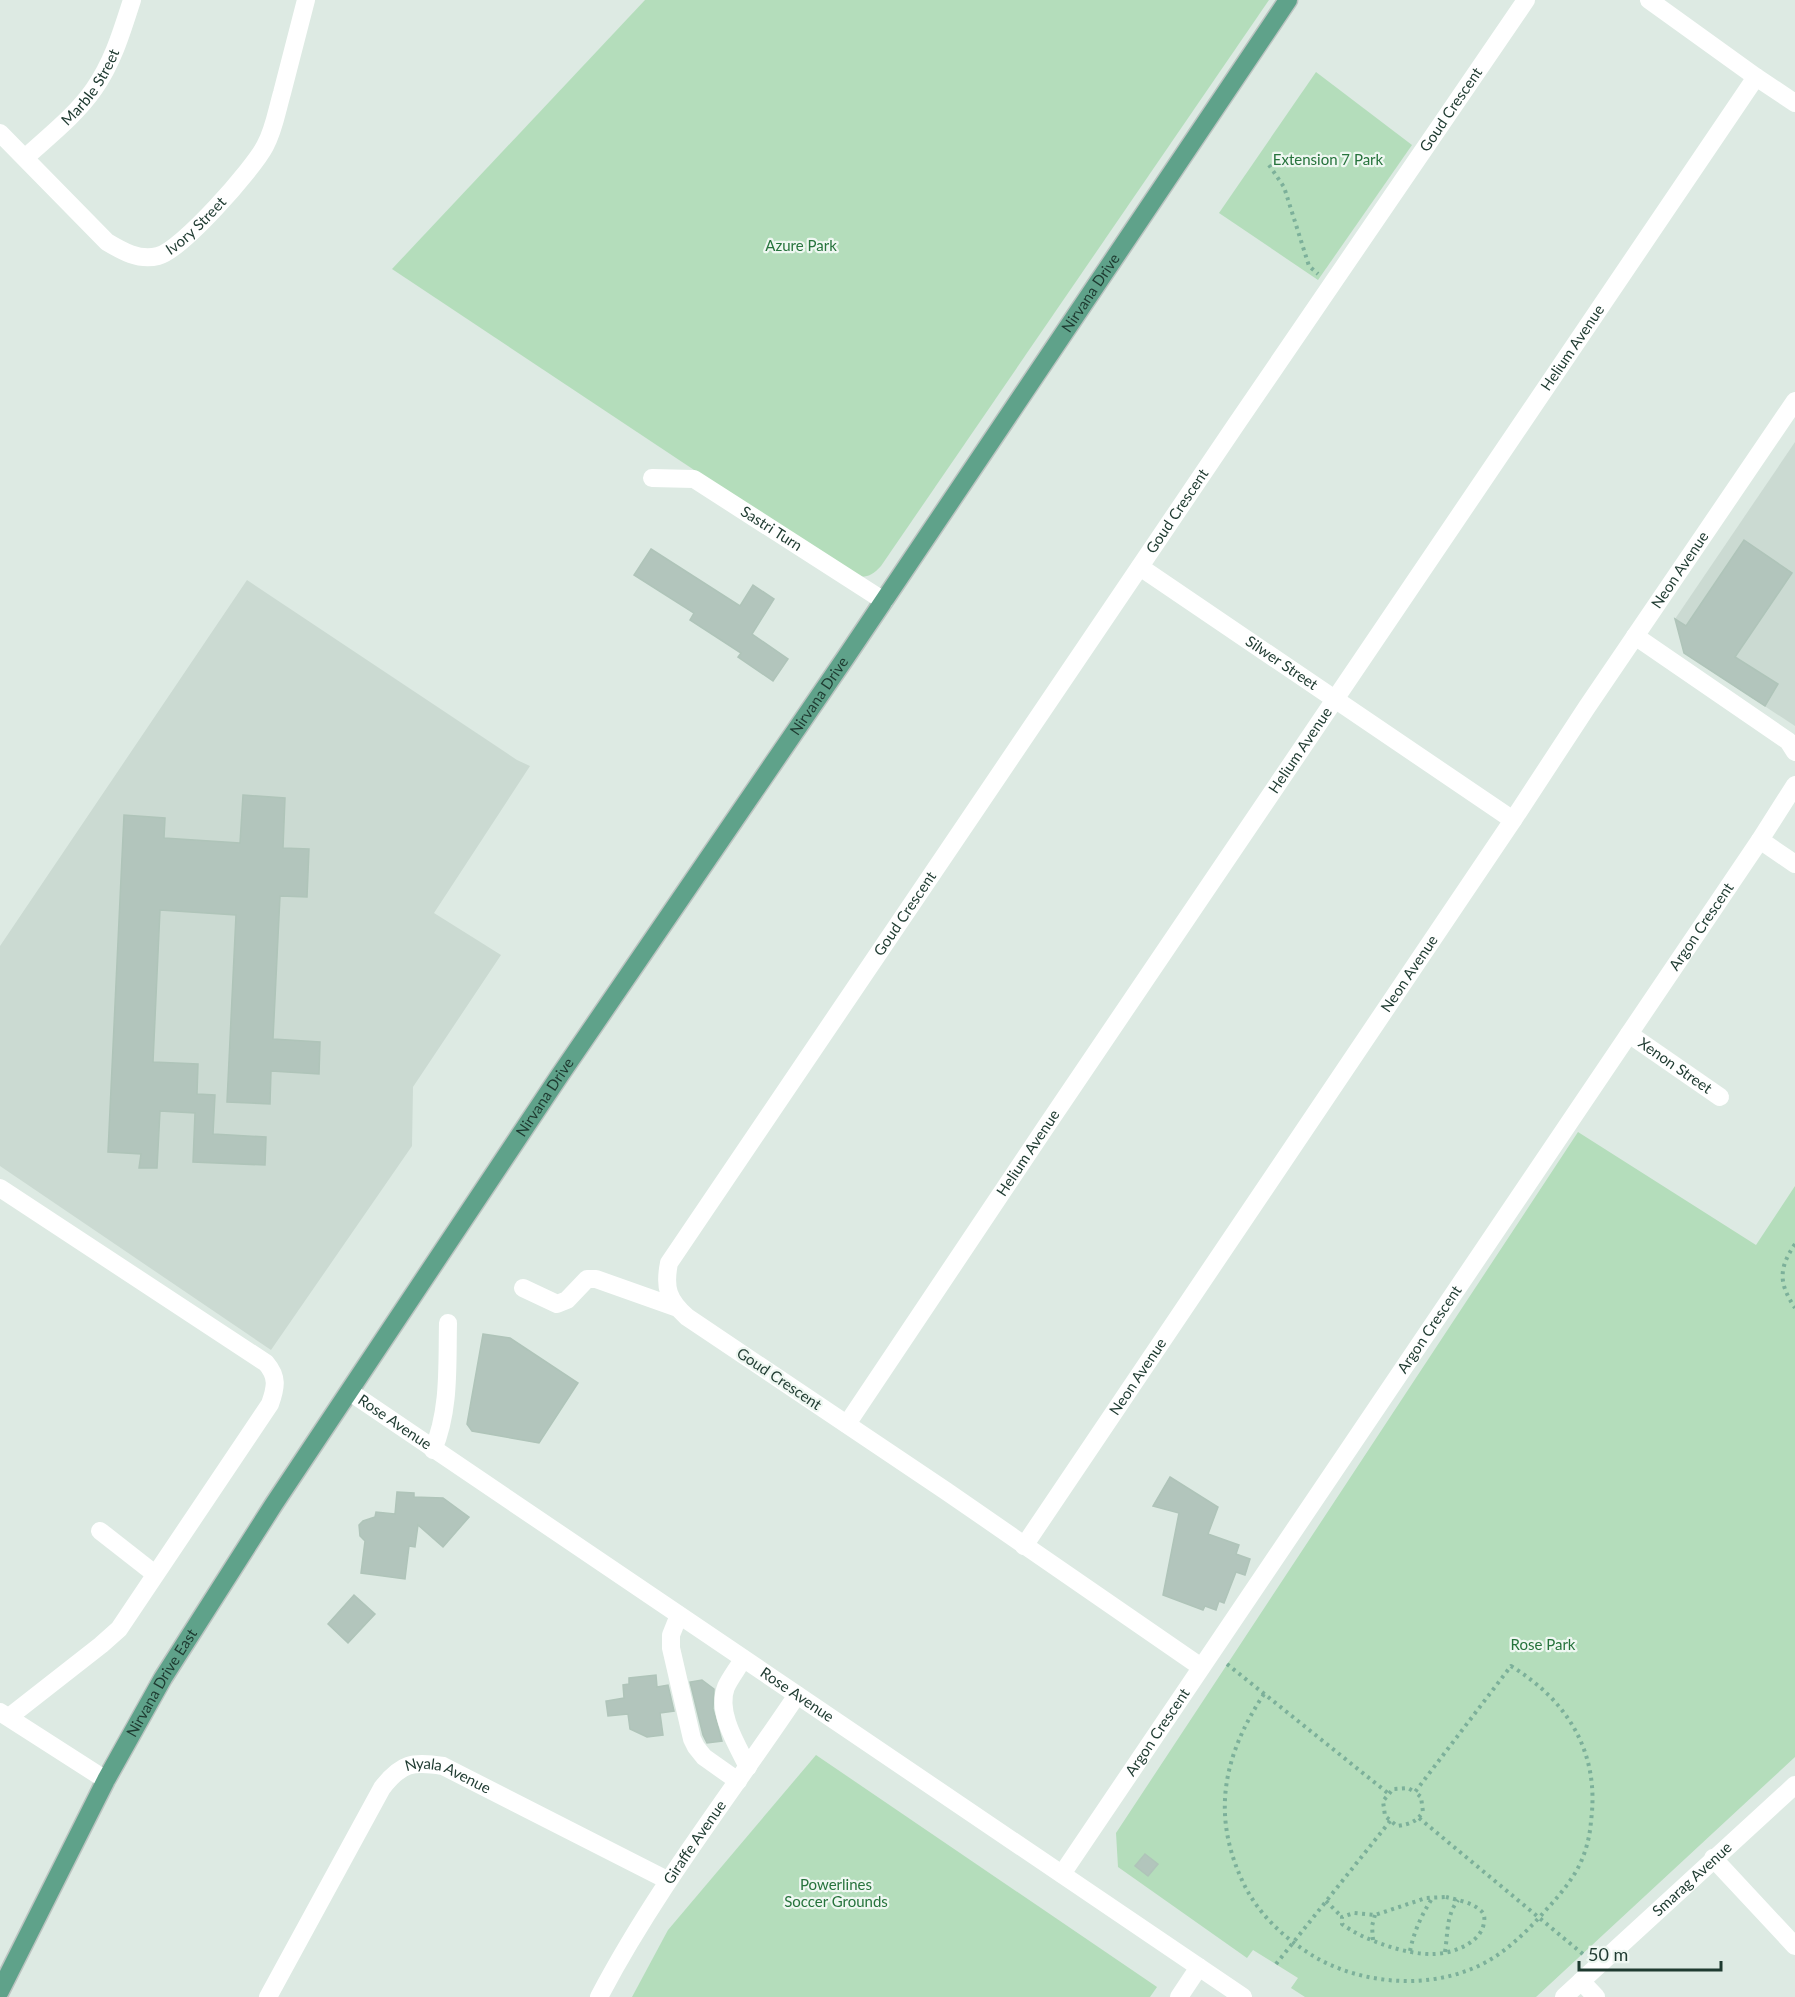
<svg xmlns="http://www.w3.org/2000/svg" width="1795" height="1997" viewBox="0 0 1795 1997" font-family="Lato,sans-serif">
<rect width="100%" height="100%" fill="#ddeae3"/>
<g fill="#cbdad2">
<polygon points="1795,442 1795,726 1684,653 1675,619"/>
<polygon points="247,580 517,760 530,766 434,913 501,955 413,1087 412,1146 271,1350 0,1166 0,946"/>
</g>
<g fill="#b4ddbb">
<path d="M645,0H1269L881,566C872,576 865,579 852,575L392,269Z"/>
<polygon points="1316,72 1412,145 1318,280 1219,213"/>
<polygon points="1578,1132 1756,1245 1795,1186 1795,1757 1536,1997 1305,1997 1291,1988 1298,1978 1253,1950 1247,1958 1118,1867 1116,1833"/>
<polygon points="816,1755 1157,1987 1150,1997 632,1997 668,1930"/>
</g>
<g fill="#b2c5bc" stroke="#afc4b9" stroke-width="1.5">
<polygon points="1744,540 1792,573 1735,657 1778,684 1765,706 1684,653 1675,619 1686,626"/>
<polygon points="651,549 740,606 753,585 774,599 752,634 788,659 773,681 738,657 741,653 690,620 694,613 634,575"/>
<polygon points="243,795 285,798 283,848 309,849 307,897 280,896 273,1039 320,1042 319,1074 271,1071 270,1104 227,1102 236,915 160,910 153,1062 198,1064 197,1094 215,1095 213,1134 266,1137 265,1165 193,1162 195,1113 160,1111 157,1168 139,1168 141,1154 108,1152 124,815 165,818 164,838 240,843"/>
<polygon points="483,1334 510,1338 578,1383 539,1443 472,1431 467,1424"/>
<polygon points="1170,1477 1218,1507 1208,1534 1239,1545 1236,1554 1250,1559 1245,1575 1236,1572 1224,1603 1219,1601 1216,1610 1205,1606 1203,1610 1163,1595 1179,1513 1153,1506"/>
<polygon points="397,1492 414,1493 414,1497 443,1498 469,1517 443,1547 418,1525 415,1547 409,1546 405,1579 361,1573 365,1541 360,1536 359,1525 363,1521 375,1517 376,1512 395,1514"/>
<polygon points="354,1595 375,1614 348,1643 328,1624"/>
<polygon points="656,1675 657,1687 668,1685 674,1711 660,1713 663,1735 647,1737 630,1729 628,1714 608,1716 606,1701 624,1698 623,1685 629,1684 629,1678"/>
<polygon points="702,1680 714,1689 713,1709 722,1741 707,1743 703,1735 690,1682"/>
<polygon points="1145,1854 1158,1864 1148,1876 1135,1866"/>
</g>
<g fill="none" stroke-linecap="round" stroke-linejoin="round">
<defs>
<g id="major">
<path id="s14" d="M0,1991L106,1780L163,1678L274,1504L560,1075L846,657L1288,0"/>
</g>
</defs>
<use href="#major" stroke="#bcc4c1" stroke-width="21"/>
<g stroke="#7cb09a" stroke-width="4" stroke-dasharray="3 4.5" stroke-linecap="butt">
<polyline points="1269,165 1284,187 1309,266 1318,274"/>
<path d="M1795,1244C1778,1269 1779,1284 1795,1308"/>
<polyline points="1227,1664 1389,1794"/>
<path d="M1264,1694C1225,1753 1211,1811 1241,1878C1255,1910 1280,1935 1310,1954C1364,1988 1445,1992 1499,1954C1516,1942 1531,1927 1545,1911C1558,1897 1571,1882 1580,1864C1586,1851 1590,1836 1591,1821C1600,1753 1568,1701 1511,1666L1415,1792L1421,1797L1423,1812C1416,1822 1410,1824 1397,1826L1385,1816L1383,1801L1393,1789L1408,1788L1415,1792"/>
<polyline points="1419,1818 1584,1955"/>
<path d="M1446,1897C1457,1900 1471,1902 1480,1910C1484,1913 1485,1917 1484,1922C1482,1943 1452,1954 1433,1954C1407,1955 1363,1940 1342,1924V1917L1354,1913L1375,1915L1426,1898Z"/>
<polyline points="1326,1901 1342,1917"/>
<polyline points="1373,1940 1372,1926 1375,1915"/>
<path d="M1410,1951C1414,1931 1422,1914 1433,1897"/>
<path d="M1445,1952C1448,1933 1446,1916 1458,1900"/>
<polyline points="1276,1964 1391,1820"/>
</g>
<g stroke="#fff" stroke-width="18">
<polyline points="1649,0 1756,77 1795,103"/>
<path id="s1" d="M0,133L107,242C122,251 139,261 158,256C182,250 253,169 265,146C274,130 277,110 282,93C290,62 298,31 306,0"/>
<path id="s2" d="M26,157C49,136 76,115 94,89C113,62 122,31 132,0"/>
<path id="s3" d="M652,478L694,479L884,601"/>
<path id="s4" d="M1140,567L1513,820"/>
<polyline points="1635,636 1788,741 1795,752"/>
<polyline points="1760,840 1795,864"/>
<path id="s5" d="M1629,1034L1720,1097"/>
<path d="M0,1188L266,1363C278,1377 276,1387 270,1404L119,1629L101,1645L9,1717"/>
<polyline points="523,1288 557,1304 567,1300 587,1279 596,1279 675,1307"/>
<path id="s6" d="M350,1392L1243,1997"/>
<path id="s7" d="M847,1424L1045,1128L1756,77"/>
<path d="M433,1450C450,1410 447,1366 448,1323"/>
<polyline points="100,1531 155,1574"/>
<path id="s8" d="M1024,1546L1513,820L1587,707L1795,401"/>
<polyline points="679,1615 671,1635 671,1648 692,1739 696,1747 704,1757 738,1781"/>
<path d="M743,1659C738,1668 730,1678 726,1687C716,1712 737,1745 748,1767"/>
<path id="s9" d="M1201,1667L946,1491L687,1317C668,1300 664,1288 669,1263L1235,426L1526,0"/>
<polyline points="0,1712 106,1780"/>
<polyline points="1713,1858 1795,1946"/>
<path id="s10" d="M1062,1874L1760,840L1795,785"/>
<polyline points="1581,1981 1596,1997"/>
<path id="s11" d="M268,1997L382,1788C401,1763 413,1761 443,1766L667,1880"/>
<path id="s12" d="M599,1997C655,1890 730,1795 797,1695"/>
<polyline points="1179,1997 1199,1967"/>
<path id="s13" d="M1564,1997L1795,1785"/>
</g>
<use href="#major" stroke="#5fa28a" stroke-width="18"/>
</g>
<g text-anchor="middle" stroke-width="4.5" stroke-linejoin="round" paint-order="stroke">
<g font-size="15" fill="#1e3a30" stroke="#eef7f1">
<text dy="5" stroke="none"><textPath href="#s2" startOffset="96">Marble Street</textPath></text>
<text dy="5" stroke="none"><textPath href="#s9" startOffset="2076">Goud Crescent</textPath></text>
<text dy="5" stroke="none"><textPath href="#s1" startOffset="256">Ivory Street</textPath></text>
<text dy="5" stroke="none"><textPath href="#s14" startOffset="2020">Nirvana Drive</textPath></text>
<text dy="5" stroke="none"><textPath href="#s7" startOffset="1298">Helium Avenue</textPath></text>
<text dy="5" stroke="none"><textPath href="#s9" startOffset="1590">Goud Crescent</textPath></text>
<text dy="5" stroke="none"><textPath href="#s3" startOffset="134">Sastri Turn</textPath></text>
<text dy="5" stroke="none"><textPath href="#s8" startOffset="1176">Neon Avenue</textPath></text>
<text dy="5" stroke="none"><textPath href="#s4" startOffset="171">Silwer Street</textPath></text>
<text dy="5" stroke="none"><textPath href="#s14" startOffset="1534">Nirvana Drive</textPath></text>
<text dy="5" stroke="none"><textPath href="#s7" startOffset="812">Helium Avenue</textPath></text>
<text dy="5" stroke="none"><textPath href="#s9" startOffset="1104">Goud Crescent</textPath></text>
<text dy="5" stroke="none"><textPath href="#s10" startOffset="1143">Argon Crescent</textPath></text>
<text dy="5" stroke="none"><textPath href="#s8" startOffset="690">Neon Avenue</textPath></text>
<text dy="5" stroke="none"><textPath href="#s5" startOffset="56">Xenon Street</textPath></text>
<text dy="5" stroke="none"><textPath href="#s14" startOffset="1048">Nirvana Drive</textPath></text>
<text dy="5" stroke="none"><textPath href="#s7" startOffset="326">Helium Avenue</textPath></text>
<text dy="5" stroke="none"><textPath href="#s10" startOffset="657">Argon Crescent</textPath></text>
<text dy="5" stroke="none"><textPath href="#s8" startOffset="204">Neon Avenue</textPath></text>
<text transform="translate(779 1379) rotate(34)" y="5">Goud Crescent</text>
<text dy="5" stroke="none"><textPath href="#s6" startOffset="54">Rose Avenue</textPath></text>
<text dy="5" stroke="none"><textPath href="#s14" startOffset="348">Nirvana Drive East</textPath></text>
<text dy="5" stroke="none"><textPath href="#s6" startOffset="540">Rose Avenue</textPath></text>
<text dy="5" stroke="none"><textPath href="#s10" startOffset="171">Argon Crescent</textPath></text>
<text dy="5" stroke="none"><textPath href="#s11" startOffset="315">Nyala Avenue</textPath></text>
<text dy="5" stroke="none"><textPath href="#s12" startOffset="182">Giraffe Avenue</textPath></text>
<text dy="5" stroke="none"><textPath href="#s13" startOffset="174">Smarag Avenue</textPath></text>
</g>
<g font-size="15" fill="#26733c" stroke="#eef7f1">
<text x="1328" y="165">Extension 7 Park</text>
<text x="801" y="251">Azure Park</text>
<text x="1543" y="1650">Rose Park</text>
<text x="836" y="1890">Powerlines<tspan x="836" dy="17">Soccer Grounds</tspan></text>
</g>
</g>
<path d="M1579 1961v9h142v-9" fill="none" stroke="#1e3a30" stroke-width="3"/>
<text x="1588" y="1961" font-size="18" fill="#1e3a30" stroke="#eef7f1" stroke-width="4.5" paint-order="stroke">50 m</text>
</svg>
